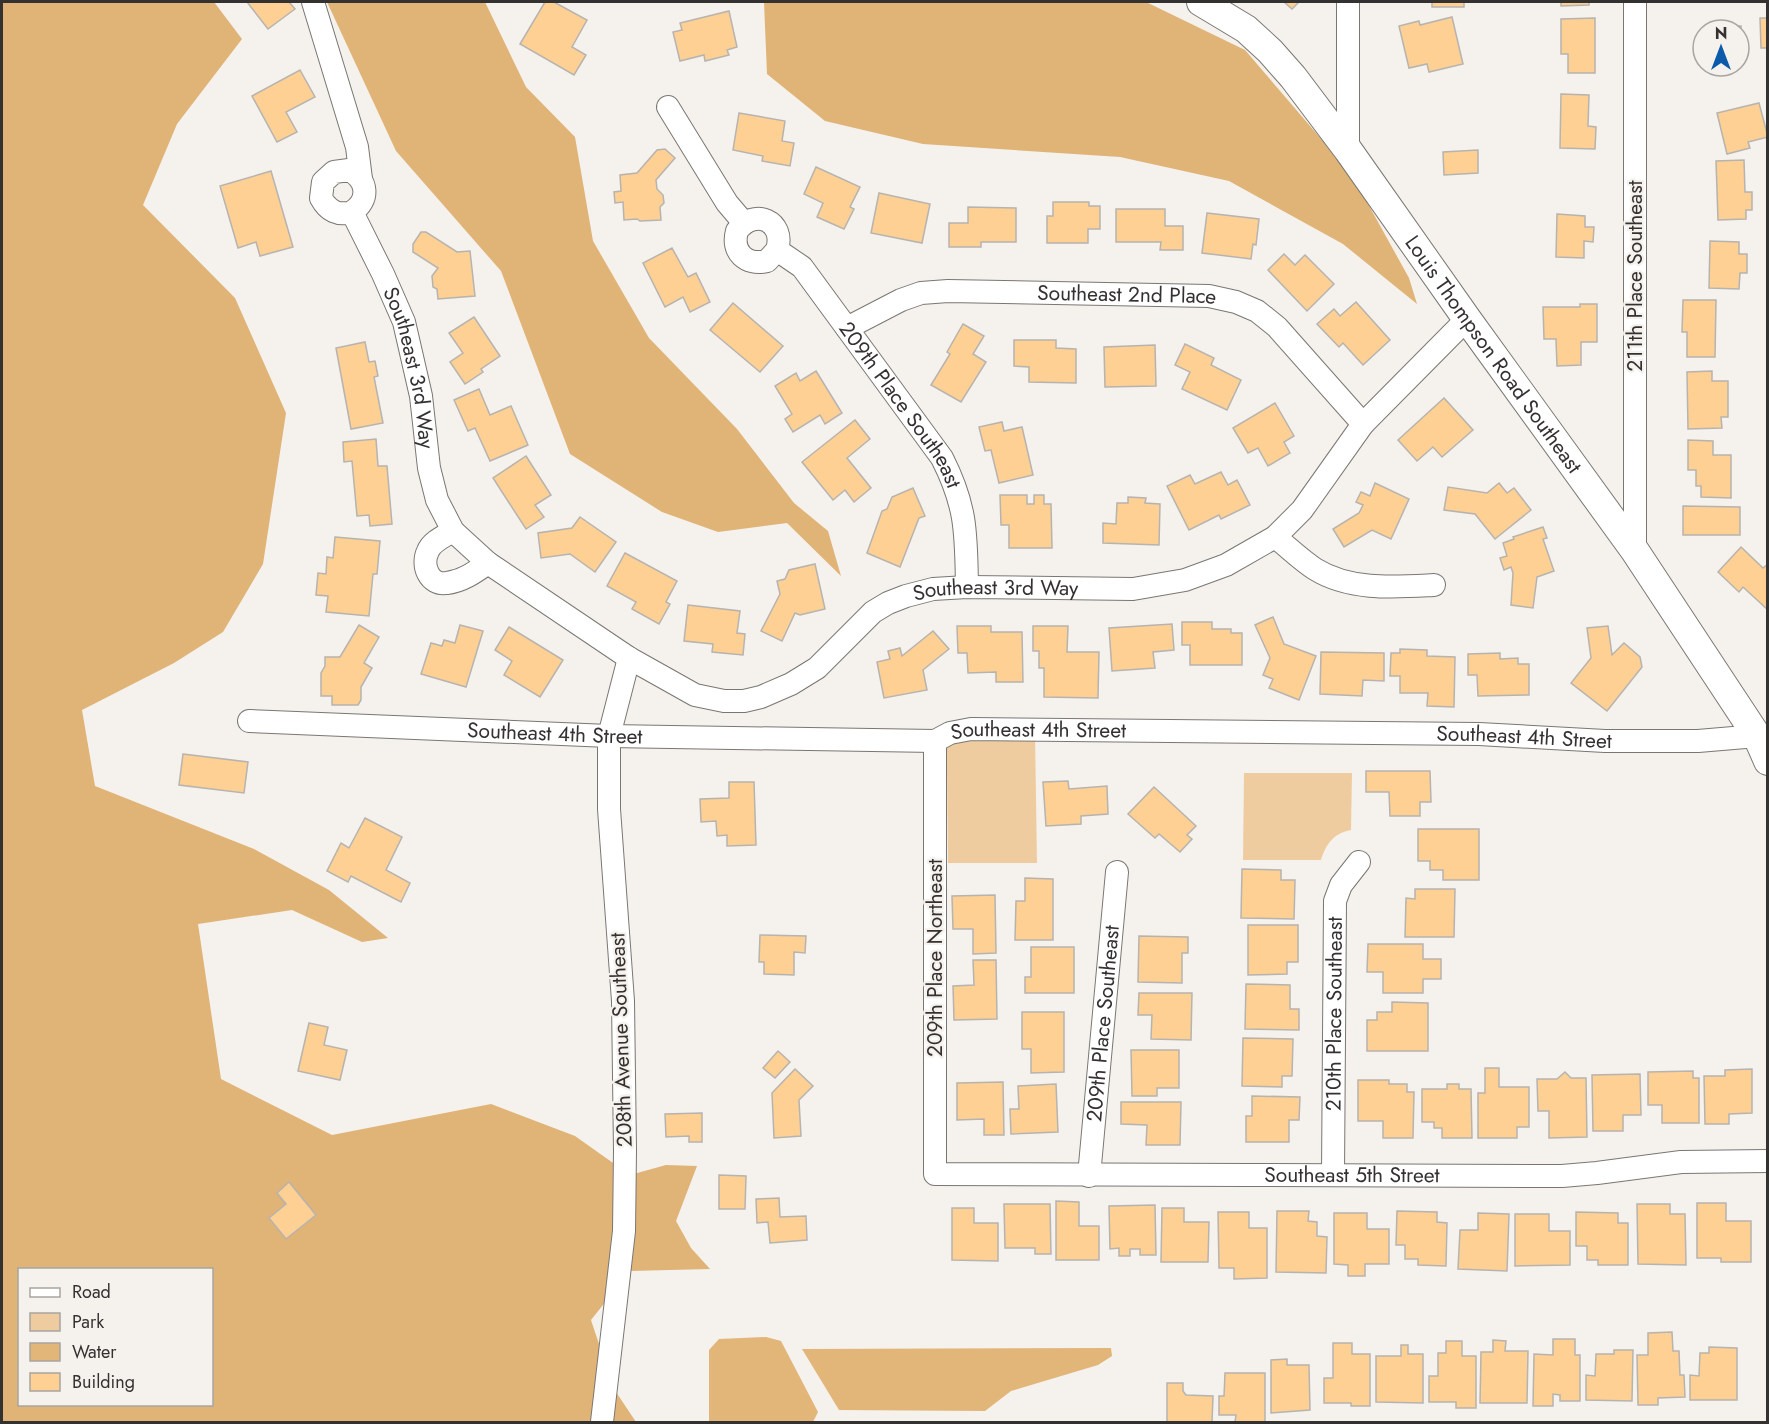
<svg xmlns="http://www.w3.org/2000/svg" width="1769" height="1424" viewBox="0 0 1769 1424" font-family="Jost,sans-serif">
<rect width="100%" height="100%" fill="#f5f1ec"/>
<g fill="#efcc9f">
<polygon points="1035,733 1037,863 948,863 947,768 946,756 941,748 954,739"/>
<path d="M1244,773H1352L1351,830C1334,833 1326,844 1321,860H1243Z"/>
</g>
<g fill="#e0b377" fill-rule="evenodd">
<path d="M2,2H214L242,39L177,124L143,205L235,298L286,413L263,564L223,632L174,663L82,710L95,786L254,849L329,890L388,938L362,942L292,910L198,924L221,1079L332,1135L491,1104L575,1136L630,1175L666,1165L697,1166L676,1221L691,1248L710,1269L630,1271L591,1320L614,1389L636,1422H2ZM20,1270H212V1404H20Z"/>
<polygon points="327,2 485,2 526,87 575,137 593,241 649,338 737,429 794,503 828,531 841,576 787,523 718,532 662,512 570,454 501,271 396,151"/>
<polygon points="764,2 1146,2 1245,50 1352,175 1409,278 1417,304 1343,244 1229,181 1120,157 923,144 825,121 767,74"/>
</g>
<g fill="#e2b578">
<polygon points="766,1337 781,1341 818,1412 813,1422 709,1422 709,1350 719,1339"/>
<polygon points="1111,1348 1112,1356 1098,1365 1011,1391 985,1411 839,1410 802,1349"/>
</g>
<g fill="#fed093" stroke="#b7b3af" stroke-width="1.5">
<polygon points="247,2 289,2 295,9 268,29"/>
<polygon points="545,2 554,2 587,20 572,47 586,55 574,75 520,44"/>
<polygon points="1284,2 1299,2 1292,9"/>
<rect x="1432" y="2" width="32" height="5"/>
<polygon points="1561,2 1589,2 1589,5 1561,6"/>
<polygon points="729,11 737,47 727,50 729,55 705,61 704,55 680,61 673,32 682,30 680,23"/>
<polygon points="1452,17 1463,64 1429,72 1427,64 1409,68 1399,26 1419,21 1420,25"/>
<polygon points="1595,18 1595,73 1568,73 1568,54 1561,54 1561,19"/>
<polygon points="1760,18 1768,18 1768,48 1761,48"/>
<polygon points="1715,26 1741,26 1740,63 1739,30 1715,30"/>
<polygon points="300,70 315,97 286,112 297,132 277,142 252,96"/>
<polygon points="1561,94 1589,95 1588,126 1596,127 1595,149 1560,148"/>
<polygon points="1759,103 1768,137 1748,142 1750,148 1727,154 1717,113"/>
<polygon points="739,113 785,121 782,141 794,143 790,166 762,161 763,156 733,150"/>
<polygon points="665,149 675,158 656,180 657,189 663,195 664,203 660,207 661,220 640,221 637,219 624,220 623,202 615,203 614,192 621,191 620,175 637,173 657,150"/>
<polygon points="1478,150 1478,173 1444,175 1443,152"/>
<polygon points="1744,160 1745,192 1752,192 1752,210 1746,210 1746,219 1718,220 1716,161"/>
<polygon points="816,167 860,187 850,207 854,209 844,229 817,217 823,203 804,194"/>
<polygon points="271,171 293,247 260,256 256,242 238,248 220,186"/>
<polygon points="879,193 930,204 922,243 871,233"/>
<polygon points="1053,202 1089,202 1089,206 1100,206 1100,229 1088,229 1088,243 1047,243 1047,216 1053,216"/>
<polygon points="968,207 1016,208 1016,242 981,242 981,247 949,247 949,223 968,223"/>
<polygon points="1116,209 1165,209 1165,226 1183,226 1183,250 1160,250 1161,242 1116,242"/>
<polygon points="1207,213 1259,219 1256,245 1253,244 1251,259 1202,253"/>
<polygon points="1557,214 1585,216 1585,227 1594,227 1593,242 1584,241 1584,258 1556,257"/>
<polygon points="421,232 426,232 457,252 470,251 475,296 438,299 437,289 433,287 432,276 438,268 413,252 413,244"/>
<polygon points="1710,241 1739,242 1739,254 1747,254 1747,273 1740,273 1739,289 1709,288"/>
<polygon points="672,248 688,277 696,273 710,302 690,312 683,297 665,307 643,263"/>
<polygon points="1284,254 1295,265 1305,255 1334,284 1307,311 1268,270"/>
<polygon points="1683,300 1716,300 1715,357 1687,357 1687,332 1682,332"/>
<polygon points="1356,302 1390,340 1363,365 1343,343 1339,347 1317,324 1334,309 1340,316"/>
<polygon points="733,303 783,346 760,372 710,330"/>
<polygon points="1580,304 1597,304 1597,342 1581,342 1581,365 1557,366 1556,339 1544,339 1543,307 1580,307"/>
<polygon points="474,317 500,356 481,369 483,372 465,384 450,362 463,353 449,333"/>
<polygon points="963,324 984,336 973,354 986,362 961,402 931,385 950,354 947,352"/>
<polygon points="1014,340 1056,340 1056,348 1076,349 1076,383 1029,382 1029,367 1014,366"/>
<polygon points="365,342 369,362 375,361 378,376 374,377 383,423 351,429 336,348"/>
<polygon points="1185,344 1214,358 1211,365 1241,380 1227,410 1182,389 1190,372 1175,365"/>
<polygon points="1155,345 1156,386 1105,387 1104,347"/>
<polygon points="816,371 842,413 825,424 820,415 793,432 785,419 792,414 775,386 796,373 800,381"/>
<polygon points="1712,371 1712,381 1728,381 1728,417 1721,417 1722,428 1688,429 1687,372"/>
<polygon points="479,389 490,415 511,406 528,445 490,461 475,428 468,431 454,400"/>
<polygon points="1444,398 1473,430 1442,457 1433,447 1417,461 1398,440"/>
<polygon points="1275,403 1294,436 1284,442 1290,453 1268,466 1258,448 1248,453 1233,428"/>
<polygon points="855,420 870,439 847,458 871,488 854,502 845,490 833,500 802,462"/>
<polygon points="1002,422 1004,431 1022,427 1033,475 999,483 991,450 985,451 979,427"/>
<polygon points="376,439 378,466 387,466 392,524 370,526 369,515 357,516 352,461 344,462 343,442"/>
<polygon points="1688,440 1713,441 1713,455 1731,455 1731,498 1701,497 1701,486 1696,486 1696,470 1688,470"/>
<polygon points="526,456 551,495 535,505 544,517 526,529 493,478"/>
<polygon points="1221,472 1228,485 1237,480 1250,505 1221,519 1219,515 1189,530 1167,486 1190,475 1195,484"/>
<polygon points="1375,483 1409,499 1391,539 1372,530 1344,547 1333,529 1359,513 1363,505 1356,502 1361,492 1370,496"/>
<polygon points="1499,483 1507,493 1514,488 1531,510 1495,539 1475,514 1444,510 1448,487 1487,493"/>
<polygon points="913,488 925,516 919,518 900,567 867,553 882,511 887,509 892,497"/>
<polygon points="1000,495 1027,495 1027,504 1034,504 1034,495 1044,495 1044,504 1051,504 1052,548 1009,548 1009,525 1001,525"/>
<polygon points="1128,497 1146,498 1145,503 1160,504 1159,545 1103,543 1103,523 1116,524 1117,503 1128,503"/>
<polygon points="1683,506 1740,507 1740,535 1683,535"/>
<polygon points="580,517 616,542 595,572 570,554 541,558 538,533 572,528"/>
<polygon points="1543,527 1547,538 1543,539 1554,571 1537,577 1533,608 1511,605 1513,573 1511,567 1504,570 1500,558 1507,556 1503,543 1514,539 1513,537"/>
<polygon points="335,537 380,541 377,574 373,574 369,616 326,612 328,596 316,595 318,573 326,574 327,557 333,558"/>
<polygon points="1741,547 1763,568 1768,564 1768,610 1743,587 1739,592 1718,572"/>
<polygon points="625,553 677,581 666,602 670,604 659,624 632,609 636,602 607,586"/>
<polygon points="815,564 825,609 800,615 795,613 782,641 761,631 780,594 777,581 785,579 789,570"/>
<polygon points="688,605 740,611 737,633 745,634 743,655 712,652 713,644 684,641"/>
<polygon points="1273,617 1284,644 1316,656 1299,700 1269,688 1273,679 1263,675 1270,658 1255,625"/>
<polygon points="1182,622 1212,622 1212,629 1231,629 1231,633 1242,633 1242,665 1190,665 1190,645 1182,645"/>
<polygon points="1172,624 1174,650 1153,652 1155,668 1112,671 1109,628"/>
<polygon points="359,625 379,637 364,663 372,668 361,687 361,700 358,705 332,705 332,696 321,696 321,673 325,666 325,657 340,657"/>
<polygon points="460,625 483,631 466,687 421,674 431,643 442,646 444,640 455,643"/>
<polygon points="957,626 991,626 991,632 1022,632 1023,682 996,682 996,672 968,673 967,653 958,653"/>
<polygon points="1033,626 1068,626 1067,652 1099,652 1098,698 1044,697 1044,668 1039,668 1039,651 1033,651"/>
<polygon points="1608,626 1612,655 1624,643 1640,657 1642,667 1607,711 1571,683 1591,658 1587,628"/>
<polygon points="509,627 563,660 540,697 504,675 512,661 495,650"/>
<polygon points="933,631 949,649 923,670 927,690 884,698 877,662 890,659 888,651 900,648 902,656"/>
<polygon points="1400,649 1427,650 1427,656 1455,657 1454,707 1427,706 1428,693 1400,693 1400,676 1390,676 1391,653 1400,653"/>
<polygon points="1321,652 1384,653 1384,681 1363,680 1362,696 1320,694"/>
<polygon points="1500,653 1500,659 1518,658 1518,664 1529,664 1529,695 1478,696 1477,675 1468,675 1468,654"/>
<polygon points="183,754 248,762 244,793 179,785"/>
<polygon points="1366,771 1430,771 1431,802 1420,802 1420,816 1390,816 1389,792 1366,792"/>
<polygon points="1068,781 1069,789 1107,786 1108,814 1081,816 1081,824 1046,826 1043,782"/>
<polygon points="729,782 754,782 756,845 727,846 727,835 717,836 716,821 701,822 700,799 729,798"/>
<polygon points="1154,787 1196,826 1187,835 1192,839 1180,852 1159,834 1155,838 1128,814"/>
<polygon points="365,818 402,837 386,870 410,883 401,902 351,876 348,882 327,871 341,843 349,848"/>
<polygon points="1418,829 1479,829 1479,880 1443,880 1443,870 1430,870 1430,861 1418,861"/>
<polygon points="1242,869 1281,870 1281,880 1295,880 1294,919 1241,918"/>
<polygon points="1025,878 1053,879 1053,940 1015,940 1016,901 1025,901"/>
<polygon points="1415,889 1455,889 1454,937 1405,937 1406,898 1415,899"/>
<polygon points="995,895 996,953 973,954 973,929 953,929 952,896"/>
<polygon points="1248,925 1298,925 1298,962 1287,962 1287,974 1248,975"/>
<polygon points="760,935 806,936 805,953 794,952 794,975 764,974 764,962 759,962"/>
<polygon points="1139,936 1188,937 1188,953 1182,953 1182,983 1138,982"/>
<polygon points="1368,944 1423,944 1423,959 1441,959 1441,979 1423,979 1423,993 1383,993 1383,972 1367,972"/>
<polygon points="1031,947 1074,947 1074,993 1025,993 1025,977 1031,977"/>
<polygon points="973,960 996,960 997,1019 954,1020 953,986 974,985"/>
<polygon points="1246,984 1290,985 1290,1009 1299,1009 1299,1030 1245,1029"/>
<polygon points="1139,993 1192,993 1191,1040 1151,1039 1152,1015 1138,1015"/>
<polygon points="1392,1002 1428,1003 1428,1051 1367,1051 1367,1020 1377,1020 1377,1012 1392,1012"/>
<polygon points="1022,1012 1064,1012 1064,1072 1031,1073 1031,1049 1022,1049"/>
<polygon points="309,1023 328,1027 324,1045 347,1050 340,1080 298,1071"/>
<polygon points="1243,1038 1293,1039 1292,1076 1282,1076 1282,1087 1242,1086"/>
<polygon points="1131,1050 1179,1050 1179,1088 1157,1088 1157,1096 1132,1096"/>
<polygon points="778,1051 790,1062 775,1078 763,1068"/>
<polygon points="1485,1068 1499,1068 1499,1087 1529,1087 1529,1127 1517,1127 1517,1138 1478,1138 1478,1093 1485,1093"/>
<polygon points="795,1069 813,1086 799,1100 801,1136 774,1138 772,1093"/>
<polygon points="1752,1069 1752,1113 1729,1114 1729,1124 1705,1124 1704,1076 1725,1076 1725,1070"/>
<polygon points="1693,1071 1693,1078 1699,1078 1699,1123 1662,1123 1662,1105 1648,1105 1648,1072"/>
<polygon points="1565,1072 1571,1078 1586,1078 1587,1137 1549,1138 1549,1111 1538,1111 1537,1079 1557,1079"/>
<polygon points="1640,1074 1641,1115 1623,1115 1623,1131 1593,1131 1592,1075"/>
<polygon points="1358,1080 1389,1080 1389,1084 1407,1084 1407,1092 1414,1092 1413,1138 1383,1138 1383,1121 1358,1121"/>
<polygon points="1003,1082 1004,1135 984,1135 984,1119 957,1120 957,1083"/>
<polygon points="1056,1084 1058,1132 1011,1134 1010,1109 1019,1109 1018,1086"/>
<polygon points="1447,1084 1459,1084 1459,1089 1471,1089 1472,1138 1442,1138 1442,1128 1434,1128 1434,1122 1422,1122 1422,1089 1447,1089"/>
<polygon points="1252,1096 1300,1097 1299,1120 1289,1120 1289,1142 1246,1142 1246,1116 1252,1116"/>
<polygon points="1121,1102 1181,1102 1180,1145 1146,1145 1147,1125 1121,1124"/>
<polygon points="702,1113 702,1142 689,1142 689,1136 666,1137 665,1114"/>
<polygon points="719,1175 746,1176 745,1209 719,1209"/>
<polygon points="289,1182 316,1215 286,1239 269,1218 286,1204 277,1193"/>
<polygon points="779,1198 780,1217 806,1216 807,1240 770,1243 768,1222 757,1223 756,1199"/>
<polygon points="1056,1201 1079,1202 1079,1226 1099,1226 1099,1260 1056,1260"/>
<polygon points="1697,1203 1726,1203 1726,1221 1751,1221 1751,1262 1721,1262 1721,1258 1697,1258"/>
<polygon points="1004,1204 1050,1204 1051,1254 1035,1254 1035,1248 1005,1248"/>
<polygon points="1637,1204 1670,1204 1670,1214 1685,1214 1686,1265 1638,1264"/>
<polygon points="1155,1205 1156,1255 1140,1255 1140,1249 1130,1249 1130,1256 1119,1256 1119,1248 1110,1249 1109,1206"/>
<polygon points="952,1208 974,1208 974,1223 998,1223 998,1261 952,1260"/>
<polygon points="1162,1208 1184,1208 1184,1222 1209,1222 1208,1262 1161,1262"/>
<polygon points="1277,1211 1309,1211 1308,1221 1317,1222 1317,1236 1327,1237 1326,1273 1276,1272"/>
<polygon points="1397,1211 1437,1212 1437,1222 1447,1223 1446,1266 1418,1265 1418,1259 1405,1259 1405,1245 1396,1245"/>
<polygon points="1218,1212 1249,1212 1249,1228 1267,1228 1267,1278 1234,1279 1234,1268 1219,1268"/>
<polygon points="1576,1212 1618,1213 1618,1223 1628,1223 1628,1265 1598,1265 1598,1260 1587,1260 1587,1246 1576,1246"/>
<polygon points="1334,1213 1367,1213 1367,1229 1389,1229 1389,1264 1365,1264 1365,1276 1348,1276 1348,1265 1334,1264"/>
<polygon points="1478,1213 1509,1214 1507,1271 1458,1269 1460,1230 1478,1230"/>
<polygon points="1515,1214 1549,1214 1549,1231 1570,1231 1570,1265 1515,1266"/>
<polygon points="1672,1332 1673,1351 1679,1351 1680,1375 1684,1375 1685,1397 1658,1398 1658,1405 1638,1405 1637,1355 1648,1355 1648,1333"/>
<polygon points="1553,1339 1575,1339 1575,1355 1580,1355 1580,1401 1560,1401 1560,1395 1553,1394 1553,1406 1533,1406 1534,1354 1553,1355"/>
<polygon points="1493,1340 1506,1341 1505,1351 1528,1351 1527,1403 1480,1403 1481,1352 1493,1352"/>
<polygon points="1446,1341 1462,1341 1462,1356 1476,1356 1476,1408 1456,1408 1456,1402 1429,1402 1429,1376 1438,1376 1438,1353 1446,1353"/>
<polygon points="1333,1343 1352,1343 1352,1354 1370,1354 1370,1406 1351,1406 1351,1403 1324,1403 1324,1378 1333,1378"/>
<polygon points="1401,1345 1408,1345 1408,1354 1423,1354 1423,1403 1376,1402 1376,1356 1401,1356"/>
<polygon points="1709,1347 1737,1348 1737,1400 1690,1400 1690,1375 1699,1376 1700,1353 1709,1353"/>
<polygon points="1614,1350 1633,1350 1632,1401 1586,1400 1586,1375 1595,1376 1596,1354 1614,1354"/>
<polygon points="1287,1359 1287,1365 1309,1365 1310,1410 1271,1413 1271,1360"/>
<polygon points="1225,1373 1265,1373 1265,1422 1235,1422 1236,1415 1219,1415 1219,1396 1224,1396"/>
<polygon points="1167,1383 1183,1383 1183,1391 1186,1395 1213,1396 1212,1422 1167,1422"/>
</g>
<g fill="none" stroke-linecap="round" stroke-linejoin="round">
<defs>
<g id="minor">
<polyline points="313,2 357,147 361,179"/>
<polyline points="1348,2 1348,150"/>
<polyline points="668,107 727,203 744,223"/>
<path id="s1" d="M352,212C338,216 328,211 321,198L323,182L334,172L349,170C368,180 370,200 352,212L383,274L404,322L421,396L429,468L437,500L453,531L488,563L629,658L695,695L724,701H744L761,697L791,684L817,668L873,612L888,603L906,596L933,589L967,587L1133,589L1185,580L1226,565L1275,537L1302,510L1363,424L1467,319"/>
<path id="s2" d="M777,250L767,261C746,266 731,252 737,231C754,207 786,221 777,250L802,267L942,458C967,507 966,534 967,587"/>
<path id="s3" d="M847,328L901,300L921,293L948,291L1209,296L1236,302L1257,311L1277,327L1363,424"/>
<path d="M453,531C445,536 432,541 428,551C421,565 429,586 447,583C463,581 475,572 488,563"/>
<path d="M1275,537C1288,547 1301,560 1315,569C1350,591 1396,587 1434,585"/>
<polyline points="1635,551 1635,2"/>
<path id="s4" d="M249,721L609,736L935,741L950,733L971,729L1479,734L1605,741H1698L1757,736"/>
<path id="s5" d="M935,741V1174C1144,1176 1353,1174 1562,1176L1597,1173L1681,1162L1768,1161"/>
<path id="s6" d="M1333,1174L1335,901L1341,885L1359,862"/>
<path id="s7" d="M1089,1176L1117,872"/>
<polyline points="602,1422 624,1231 625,1151 623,1001 609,809 609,736 629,658"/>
</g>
<g id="tertiary">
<path id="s8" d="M1201,2L1246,29L1270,51L1293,77L1348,150L1467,319L1635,551L1757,736L1768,761"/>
</g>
</defs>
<use href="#minor" stroke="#7a7773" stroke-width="24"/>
<use href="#tertiary" stroke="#7a7773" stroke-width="30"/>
<use href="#minor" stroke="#fff" stroke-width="22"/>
<use href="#tertiary" stroke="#fff" stroke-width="28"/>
</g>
<g text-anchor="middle" stroke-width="4.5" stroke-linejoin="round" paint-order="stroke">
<g font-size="21" fill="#343231" stroke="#f5f1ec">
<text transform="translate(1635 276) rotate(-90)" y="7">211th Place Southeast</text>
<text dy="7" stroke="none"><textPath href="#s3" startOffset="288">Southeast 2nd Place</textPath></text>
<text dy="7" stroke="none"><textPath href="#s8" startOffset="462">Louis Thompson Road Southeast</textPath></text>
<text dy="7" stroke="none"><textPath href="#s1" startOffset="304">Southeast 3rd Way</textPath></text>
<text dy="7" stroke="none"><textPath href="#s2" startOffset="336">209th Place Southeast</textPath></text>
<text dy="7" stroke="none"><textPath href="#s1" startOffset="1104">Southeast 3rd Way</textPath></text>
<text dy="7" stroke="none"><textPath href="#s4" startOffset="306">Southeast 4th Street</textPath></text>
<text dy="7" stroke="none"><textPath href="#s4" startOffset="792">Southeast 4th Street</textPath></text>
<text dy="7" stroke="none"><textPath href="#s4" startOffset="1278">Southeast 4th Street</textPath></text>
<text transform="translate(935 958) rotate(-90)" y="7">209th Place Northeast</text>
<text dy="7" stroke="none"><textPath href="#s6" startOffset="160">210th Place Southeast</textPath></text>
<text dy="7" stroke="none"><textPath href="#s7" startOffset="153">209th Place Southeast</textPath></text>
<text transform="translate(621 1040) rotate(-92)" y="7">208th Avenue Southeast</text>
<text dy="7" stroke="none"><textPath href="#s5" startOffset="850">Southeast 5th Street</textPath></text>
</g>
</g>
<rect width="1769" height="1424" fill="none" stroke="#343231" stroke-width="6"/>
<rect x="18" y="1268" width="195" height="138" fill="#f5f1ec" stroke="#a8a5a1" stroke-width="1.5"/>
<rect x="30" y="1288" width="30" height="9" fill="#ffffff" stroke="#a8a5a1" stroke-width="1.5"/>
<text x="72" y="1298" font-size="18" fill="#343231">Road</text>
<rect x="30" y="1313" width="30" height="18" fill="#efcc9f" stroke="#a8a5a1" stroke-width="1.5"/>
<text x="72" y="1328" font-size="18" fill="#343231">Park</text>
<rect x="30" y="1343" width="30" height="18" fill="#e2b578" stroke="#a8a5a1" stroke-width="1.5"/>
<text x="72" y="1358" font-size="18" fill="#343231">Water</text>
<rect x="30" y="1373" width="30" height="18" fill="#fed093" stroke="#a8a5a1" stroke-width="1.5"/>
<text x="72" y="1388" font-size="18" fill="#343231">Building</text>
<g transform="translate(1721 48)"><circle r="28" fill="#f5f1ec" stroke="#a8a5a1" stroke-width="1.5"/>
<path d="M0-4.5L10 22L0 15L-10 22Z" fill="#0b5baa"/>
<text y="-9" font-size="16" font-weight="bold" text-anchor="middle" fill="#343231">N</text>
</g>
</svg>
